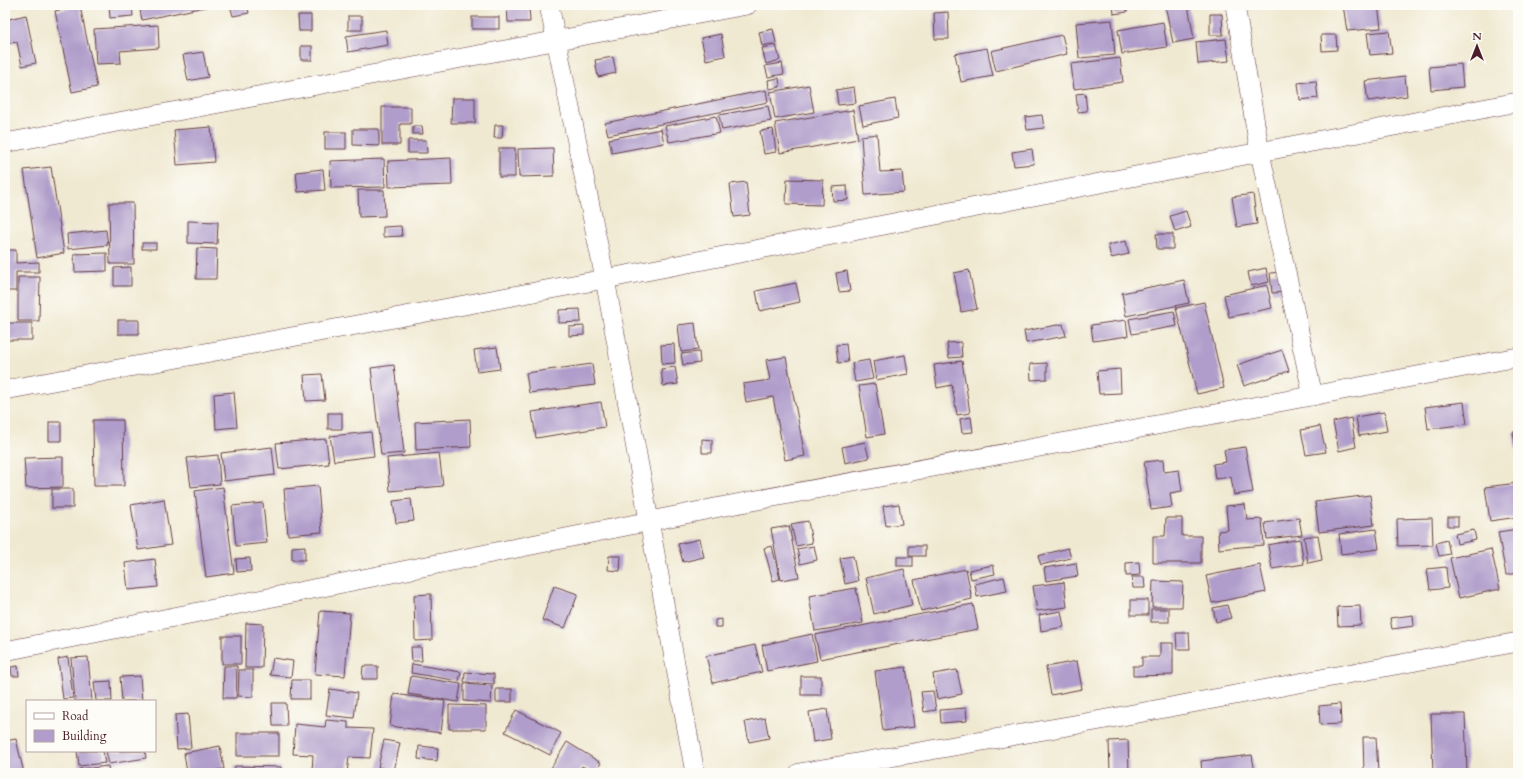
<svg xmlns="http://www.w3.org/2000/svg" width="1523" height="778" viewBox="0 0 1523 778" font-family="Cardo,serif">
<rect width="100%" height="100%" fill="#fdfcf7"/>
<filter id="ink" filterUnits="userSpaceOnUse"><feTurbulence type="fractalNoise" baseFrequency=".025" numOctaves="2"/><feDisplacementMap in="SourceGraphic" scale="8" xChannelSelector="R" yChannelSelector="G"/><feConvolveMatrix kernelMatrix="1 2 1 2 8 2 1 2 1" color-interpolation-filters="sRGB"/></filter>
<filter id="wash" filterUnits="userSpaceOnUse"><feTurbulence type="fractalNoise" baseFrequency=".012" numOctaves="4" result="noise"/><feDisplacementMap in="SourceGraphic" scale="16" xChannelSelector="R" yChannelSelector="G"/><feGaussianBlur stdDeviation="0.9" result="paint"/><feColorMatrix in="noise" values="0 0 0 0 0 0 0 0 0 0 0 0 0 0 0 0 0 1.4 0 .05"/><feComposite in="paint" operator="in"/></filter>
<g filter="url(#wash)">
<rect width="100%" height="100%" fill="#f0e9d1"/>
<g id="blocks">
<g fill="#b09dcb">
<polygon points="109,5 132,5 133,16 110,18"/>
<polygon points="139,5 210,5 210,6 142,20"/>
<polygon points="230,5 247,5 249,13 233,16"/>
<polygon points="507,5 529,5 530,22 508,22"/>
<polygon points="956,5 975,5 976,7 957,10"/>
<polygon points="1113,5 1126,5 1127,12 1114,14"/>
<polygon points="1165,5 1188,5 1194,39 1173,43"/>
<polygon points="1343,5 1378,5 1381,28 1347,31"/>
<polygon points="80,6 97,87 72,92 55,11"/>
<polygon points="948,12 949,39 935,39 934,13"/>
<polygon points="1210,14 1222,14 1223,35 1210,35"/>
<polygon points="26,15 36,63 22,66 17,42 5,44 5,20"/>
<polygon points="298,15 311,15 311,31 299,31"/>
<rect x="348" y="16" width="14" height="14"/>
<rect x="472" y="17" width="27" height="12"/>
<polygon points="1112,20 1115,55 1079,58 1076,23"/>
<polygon points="1163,22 1167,47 1122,54 1118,30"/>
<polygon points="158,25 159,48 120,51 121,63 96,64 94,29"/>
<polygon points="773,29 776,43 762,46 759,32"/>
<polygon points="386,30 388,45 348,52 346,36"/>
<polygon points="1389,31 1392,53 1370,55 1367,33"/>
<polygon points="721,34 725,56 706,60 701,38"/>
<polygon points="1062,35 1067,54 996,71 991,51"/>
<polygon points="1321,35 1336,35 1337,50 1322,51"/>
<polygon points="1226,39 1229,61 1198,64 1196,42"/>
<polygon points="776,45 780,60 766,64 762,48"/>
<rect x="301" y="46" width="11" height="14"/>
<polygon points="987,48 993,76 961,82 955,54"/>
<polygon points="203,52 208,77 188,81 183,55"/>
<polygon points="613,57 616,73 598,77 595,60"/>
<polygon points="1120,58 1123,82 1074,89 1071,64"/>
<polygon points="782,63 784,74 768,77 765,66"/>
<polygon points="1461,64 1463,87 1431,90 1429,67"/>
<polygon points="1405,76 1407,96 1368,101 1365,81"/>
<polygon points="779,78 780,87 769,89 768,80"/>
<polygon points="1316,81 1318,98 1300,100 1298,83"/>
<polygon points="809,85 814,112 775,119 770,92"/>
<polygon points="854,87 856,103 838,105 836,90"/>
<polygon points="766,90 768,102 608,135 605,123"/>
<polygon points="1085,93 1087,111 1078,112 1076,94"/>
<polygon points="452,98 475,98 475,123 451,123"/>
<polygon points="895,99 898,118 863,125 859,106"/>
<polygon points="768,106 771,121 722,130 719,115"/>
<polygon points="382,107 411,107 411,124 400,124 400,145 382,145"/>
<polygon points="853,110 858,139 780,153 775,123"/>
<polygon points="1042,115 1044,128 1027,130 1025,117"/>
<polygon points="716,116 720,133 669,142 665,126"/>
<polygon points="495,125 503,125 502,138 494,138"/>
<polygon points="413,126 422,126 423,134 413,134"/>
<polygon points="211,127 214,162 177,165 174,130"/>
<polygon points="353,129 379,129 379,146 353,145"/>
<polygon points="661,129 664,143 612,153 609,139"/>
<polygon points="773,129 776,152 764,154 760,131"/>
<rect x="325" y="132" width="21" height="17"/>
<polygon points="877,134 880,172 902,171 904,192 865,195 861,136"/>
<polygon points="408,140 426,140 427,153 408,153"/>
<rect x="499" y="148" width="16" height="29"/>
<polygon points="553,148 554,176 519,177 518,149"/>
<polygon points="1032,149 1034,164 1014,166 1012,152"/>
<polygon points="451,158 452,185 389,187 388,161"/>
<polygon points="384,159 385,187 331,188 330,161"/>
<polygon points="51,167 64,253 37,258 24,170"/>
<polygon points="323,169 325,190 298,192 296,172"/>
<polygon points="787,179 823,180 822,205 786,204"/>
<polygon points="746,182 750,215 734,217 730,184"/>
<polygon points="847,186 848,200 833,201 832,187"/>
<polygon points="358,190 384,190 385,216 359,217"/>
<polygon points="1253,194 1257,224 1237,227 1232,197"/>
<polygon points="109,203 133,203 134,264 110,264"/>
<polygon points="1186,211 1191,227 1175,232 1170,216"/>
<polygon points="188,221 218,222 217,244 188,243"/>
<polygon points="401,226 402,236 383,237 383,227"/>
<polygon points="106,230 108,245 68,249 67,234"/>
<polygon points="1156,234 1173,234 1173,249 1157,249"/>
<polygon points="1126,241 1129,254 1111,258 1108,245"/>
<rect x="142" y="243" width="14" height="6"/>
<polygon points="197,248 217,249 216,279 196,279"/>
<polygon points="5,250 16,250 16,263 39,262 39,272 16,272 16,291 5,291"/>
<polygon points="107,253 107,271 75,272 74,254"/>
<polygon points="131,267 131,286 114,286 114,268"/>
<polygon points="1266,268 1269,282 1251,286 1248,272"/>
<polygon points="969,270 977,309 961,312 954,273"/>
<polygon points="847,271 850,291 839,292 836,273"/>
<polygon points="1284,272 1286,292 1272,293 1270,273"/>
<polygon points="18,277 40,277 39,321 18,321"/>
<polygon points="1184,280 1189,303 1126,316 1122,293"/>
<polygon points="796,283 800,302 760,311 756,291"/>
<polygon points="1267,285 1272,308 1229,317 1224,295"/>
<polygon points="5,293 7,293 7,323 32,323 32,340 5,340"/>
<polygon points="1204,302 1224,388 1197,394 1176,308"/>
<polygon points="580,309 581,322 559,323 559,310"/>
<polygon points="1174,311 1177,326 1132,334 1129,319"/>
<rect x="118" y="320" width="21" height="14"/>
<polygon points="1126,320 1128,336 1093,341 1091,325"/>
<polygon points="695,323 698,350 681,352 678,325"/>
<polygon points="1063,324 1066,336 1026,343 1024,331"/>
<polygon points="584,326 584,335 569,336 569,327"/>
<polygon points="961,342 962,357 949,358 947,343"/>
<polygon points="674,344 675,363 662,364 661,345"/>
<polygon points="846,344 848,362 838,363 836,345"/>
<polygon points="497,347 500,369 477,372 474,350"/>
<polygon points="1282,350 1289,371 1244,386 1237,365"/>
<polygon points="699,352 700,363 683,365 681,354"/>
<polygon points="905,355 908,374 876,380 873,361"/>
<polygon points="786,357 805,456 785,460 773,397 746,402 743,384 770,380 766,360"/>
<polygon points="869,360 873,379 855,382 852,363"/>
<polygon points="962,361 970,413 957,415 952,385 937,388 934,365"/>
<polygon points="1047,363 1047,379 1031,380 1030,364"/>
<polygon points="592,364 595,385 529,393 526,373"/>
<polygon points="394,365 404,453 381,455 371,368"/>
<polygon points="675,367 678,384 663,386 661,369"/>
<polygon points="1120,369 1121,393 1099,394 1097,371"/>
<polygon points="322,374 325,400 306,401 304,375"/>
<polygon points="875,384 884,434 867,437 859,386"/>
<polygon points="234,392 237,427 216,429 214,394"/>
<polygon points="601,402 605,427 536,438 532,412"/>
<polygon points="1464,402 1467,424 1428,429 1425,407"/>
<polygon points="1384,412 1387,431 1359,436 1356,417"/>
<rect x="328" y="413" width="14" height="16"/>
<polygon points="971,417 973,432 962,433 960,419"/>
<polygon points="1351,418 1356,447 1339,451 1333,422"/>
<polygon points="470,419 471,447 416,450 415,422"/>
<polygon points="93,420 123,420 124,486 94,486"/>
<rect x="49" y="422" width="12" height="19"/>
<polygon points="1320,426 1326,452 1306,455 1301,430"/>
<polygon points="371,432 374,456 334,461 330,436"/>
<polygon points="1513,432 1518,432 1518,449 1516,449"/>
<polygon points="326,439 329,464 279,469 276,443"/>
<polygon points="702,439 712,440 712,453 702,453"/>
<polygon points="865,442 869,458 845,463 842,447"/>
<polygon points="272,447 275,475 224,481 221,453"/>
<polygon points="1245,447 1253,492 1234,495 1231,477 1215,479 1213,464 1226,462 1224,450"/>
<polygon points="439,453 443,486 390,491 387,458"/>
<polygon points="218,455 220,484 191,487 187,458"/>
<polygon points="63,457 63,487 26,488 24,458"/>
<polygon points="1163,460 1164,472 1179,470 1182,491 1170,493 1172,507 1151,510 1144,462"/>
<polygon points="1518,483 1518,517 1490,521 1485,487"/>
<polygon points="318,486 322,532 288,535 284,489"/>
<polygon points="223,487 234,573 206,577 195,491"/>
<rect x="52" y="489" width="21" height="19"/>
<polygon points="1370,495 1374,525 1319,532 1315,502"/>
<polygon points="164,499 171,545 138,550 131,505"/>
<polygon points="411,499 414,521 396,523 393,501"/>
<polygon points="263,503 267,543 236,546 232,506"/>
<polygon points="899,504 902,524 886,526 883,506"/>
<polygon points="1245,504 1247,520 1262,519 1264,545 1219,549 1218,531 1228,530 1226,506"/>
<rect x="1448" y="517" width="10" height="9"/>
<polygon points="1166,518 1182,518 1182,536 1201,536 1201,563 1153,563 1153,536 1165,536"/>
<polygon points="1299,518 1302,535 1267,539 1265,523"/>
<polygon points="1432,518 1433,545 1398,546 1397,519"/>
<polygon points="808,521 812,543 796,546 791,524"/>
<polygon points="789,526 799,577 781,580 771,529"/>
<polygon points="1376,529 1379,549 1341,554 1339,534"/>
<polygon points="1518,529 1518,573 1506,575 1498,532"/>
<polygon points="1474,530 1476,540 1457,544 1455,534"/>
<polygon points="1318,535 1322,560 1308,563 1304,537"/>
<polygon points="700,539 704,557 683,562 678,544"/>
<polygon points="1300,539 1304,564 1272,569 1268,545"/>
<polygon points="1447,540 1450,554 1439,556 1436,543"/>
<polygon points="305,546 305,560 292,560 292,547"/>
<polygon points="772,546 780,579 773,581 764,548"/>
<polygon points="814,546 817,560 800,564 797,549"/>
<rect x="909" y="546" width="16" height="10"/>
<polygon points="1068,548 1071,558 1041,565 1038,556"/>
<polygon points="1491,549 1500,589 1459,598 1450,558"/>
<polygon points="609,556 621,556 620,571 608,570"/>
<polygon points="853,556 858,581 845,584 840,558"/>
<rect x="897" y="557" width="16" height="9"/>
<polygon points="250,558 251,571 237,572 236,559"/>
<polygon points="155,559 158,587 128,590 125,563"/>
<polygon points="1139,562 1140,575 1126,576 1126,563"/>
<polygon points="1076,563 1078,576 1046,581 1044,568"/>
<polygon points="993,565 995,574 971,579 969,570"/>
<polygon points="1260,565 1266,592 1212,603 1206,576"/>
<polygon points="1446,567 1448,588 1430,590 1427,569"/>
<polygon points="904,569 912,605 874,614 866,578"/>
<polygon points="966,569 972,599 921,611 914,580"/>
<polygon points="1004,577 1007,591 977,597 975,584"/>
<polygon points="1132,577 1144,577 1145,588 1133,588"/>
<polygon points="1153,581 1183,582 1182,607 1152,607"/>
<polygon points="1064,582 1067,607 1037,611 1033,586"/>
<polygon points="554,586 578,594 565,628 542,620"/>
<polygon points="856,588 863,623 815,631 809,596"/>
<polygon points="431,594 432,640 415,641 414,595"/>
<rect x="1131" y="600" width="17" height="15"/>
<polygon points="973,604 978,629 820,659 815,635"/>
<polygon points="1227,605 1231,618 1216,622 1213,608"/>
<polygon points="1360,606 1361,625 1338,626 1337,607"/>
<rect x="1151" y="609" width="18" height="13"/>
<polygon points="320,611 350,613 345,676 315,674"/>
<polygon points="1061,611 1064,627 1041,631 1039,615"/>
<polygon points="1413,615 1414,626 1392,629 1390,618"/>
<polygon points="722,619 722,627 715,627 715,620"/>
<polygon points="246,623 263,624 262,668 245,668"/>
<polygon points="1176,633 1189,633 1190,649 1177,649"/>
<polygon points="812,634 817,661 767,671 762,645"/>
<rect x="222" y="636" width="19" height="28"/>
<polygon points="1160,643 1173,643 1173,675 1133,676 1133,666 1142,666 1142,657 1160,657"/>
<polygon points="755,645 762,672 713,683 706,656"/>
<polygon points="411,647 421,647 422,661 412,661"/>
<polygon points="68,657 73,698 63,699 58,659"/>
<polygon points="88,657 92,701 75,701 71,658"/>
<polygon points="273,658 293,661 291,677 270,675"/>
<polygon points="1077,661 1082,689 1051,695 1046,667"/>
<polygon points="412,664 461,672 459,681 411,673"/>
<polygon points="18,666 19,676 12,676 11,667"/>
<polygon points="224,666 237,666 236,698 223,698"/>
<polygon points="363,666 378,666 378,679 362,679"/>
<polygon points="906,667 914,727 883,731 875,671"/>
<polygon points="239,670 253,670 253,697 238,696"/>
<polygon points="957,670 962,694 937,699 933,674"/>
<polygon points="465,672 494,674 494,684 464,682"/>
<polygon points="140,676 142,701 122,701 120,677"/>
<polygon points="411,676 461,684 458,702 408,694"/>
<rect x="801" y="676" width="20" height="19"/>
<polygon points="292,680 310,680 310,699 291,699"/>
<polygon points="111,681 112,701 96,701 94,682"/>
<polygon points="464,684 492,686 491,703 464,701"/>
<polygon points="330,689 357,693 354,718 326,715"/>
<rect x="496" y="689" width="16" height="13"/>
<polygon points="933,691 936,710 924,712 921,692"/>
<polygon points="394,694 445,701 441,733 390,726"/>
<polygon points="272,703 286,703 287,726 273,726"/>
<polygon points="1340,704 1341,724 1320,725 1319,706"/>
<polygon points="449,705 486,706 486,729 449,729"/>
<polygon points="966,708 967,721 941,723 940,710"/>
<polygon points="827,709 831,739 813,742 809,712"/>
<polygon points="516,710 561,733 550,755 505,732"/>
<polygon points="188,714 191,748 177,749 175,715"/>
<polygon points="1431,714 1465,714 1467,773 1433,773"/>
<polygon points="765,718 769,738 749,742 745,722"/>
<polygon points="326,720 348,722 348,728 373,729 370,758 349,757 347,773 312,773 313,755 293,754 295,724 325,727"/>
<rect x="237" y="733" width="42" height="23"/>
<polygon points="1363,737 1376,737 1378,772 1364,773"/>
<polygon points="16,739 24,773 5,773 5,741"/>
<polygon points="384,740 400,743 394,771 378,767"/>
<polygon points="1128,740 1129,773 1110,773 1109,741"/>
<polygon points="567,742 601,763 595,773 582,766 577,773 548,773"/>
<polygon points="220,746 224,769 201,773 187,773 184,753"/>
<polygon points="419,746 438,748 437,761 418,759"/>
<polygon points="77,751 103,751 105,763 79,766"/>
<polygon points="106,751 145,751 146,758 109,764"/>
<polygon points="1252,755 1255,773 1202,773 1201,761"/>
<polygon points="108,766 109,773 92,773 91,768"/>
<polygon points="235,766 281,767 281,773 234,773"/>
<polygon points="90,768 90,773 79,773 79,769"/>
</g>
</g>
</g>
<g filter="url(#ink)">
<use href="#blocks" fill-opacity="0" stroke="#633d44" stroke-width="1"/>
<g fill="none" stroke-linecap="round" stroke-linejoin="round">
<defs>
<g id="minor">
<polyline points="549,5 605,279 695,773"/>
<polyline points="1235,5 1260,153 1313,396"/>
<polyline points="5,143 747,5"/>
<polyline points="5,390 605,279 1518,102"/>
<polyline points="5,651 720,507 1518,357"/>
<polyline points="799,773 1085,723 1518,642"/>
</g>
</defs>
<use href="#minor" stroke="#633d44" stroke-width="20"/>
<use href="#minor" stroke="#fff" stroke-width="19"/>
</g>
</g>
<rect width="1523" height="778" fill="none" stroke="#fdfcf7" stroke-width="20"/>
<rect x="26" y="700" width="130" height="52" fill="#fdfcf7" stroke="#b5a4a5"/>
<rect x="34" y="713" width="20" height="6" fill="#ffffff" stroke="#b5a4a5"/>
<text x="62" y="720" font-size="12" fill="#4a1f2b">Road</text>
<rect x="34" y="730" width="20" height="12" fill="#b09dcb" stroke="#b5a4a5"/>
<text x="62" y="740" font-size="12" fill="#4a1f2b">Building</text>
<g transform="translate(1477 46)" stroke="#fdfcf7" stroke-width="3" paint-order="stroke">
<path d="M0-3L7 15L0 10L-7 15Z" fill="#4a1f2b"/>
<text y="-6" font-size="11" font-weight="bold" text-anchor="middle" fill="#4a1f2b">N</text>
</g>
</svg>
